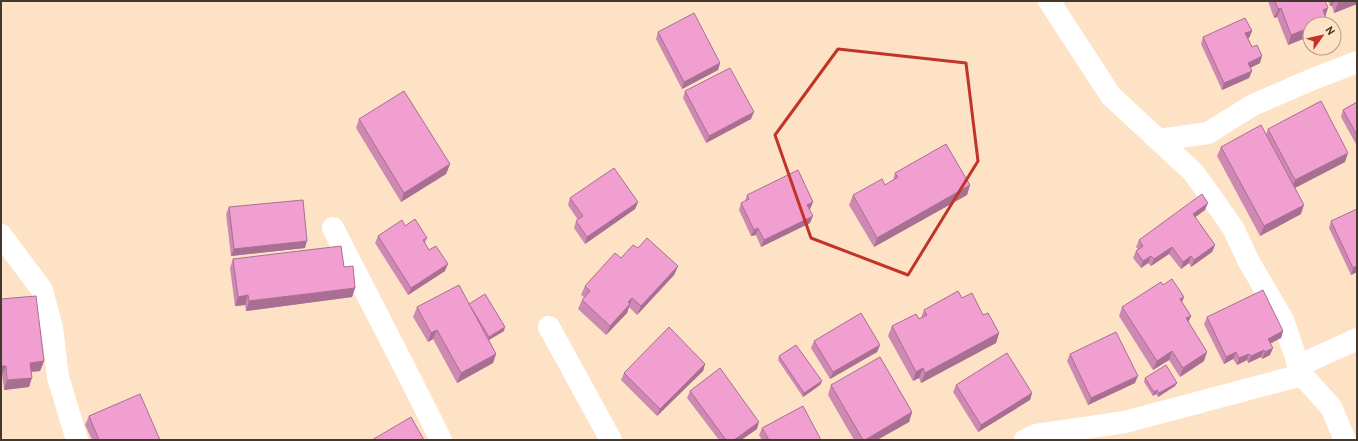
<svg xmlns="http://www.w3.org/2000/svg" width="1358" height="441" viewBox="0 0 1358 441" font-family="'PT Sans',sans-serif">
<rect width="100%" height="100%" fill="#fde2c6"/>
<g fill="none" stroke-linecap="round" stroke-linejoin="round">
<g stroke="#fff" stroke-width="22">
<polyline points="1159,140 1208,133 1253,105 1313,79 1357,62"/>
<path d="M333,228C369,299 406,369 441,440"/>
<polyline points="1,235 42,290 52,328 58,377 77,440"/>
<polyline points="549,327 611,440"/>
<polyline points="1298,366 1357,339"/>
<polyline points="1302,375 1331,407 1345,440"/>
<polyline points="1025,440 1036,435 1125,422 1302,375 1283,320 1249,262 1233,228 1212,198 1193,172 1111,96 1049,1"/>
</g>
</g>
<g fill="#ce89b3">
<polygon points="1268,1 1325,1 1310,46 1306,47 1303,39 1288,45 1277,17 1274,18"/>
<polygon points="1328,1 1357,1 1357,4 1334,13 1332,6 1330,6"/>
<polygon points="1252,31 1249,38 1248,38 1260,63 1250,68 1252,71 1249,78 1222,90 1201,44 1203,37"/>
<polygon points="658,32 720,63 718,70 682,89 656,39"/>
<polygon points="685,91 751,119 706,143 683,98"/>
<polygon points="1357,102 1357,146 1341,117 1343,110"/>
<polygon points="359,119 450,164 446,174 401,202 356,128"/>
<polygon points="1268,129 1345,162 1295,188 1301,214 1260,236 1217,156 1221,147 1266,134"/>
<polygon points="895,173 970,185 967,195 874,247 849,205 853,195 885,185 893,180"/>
<polygon points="747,195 813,202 810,209 810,223 761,247 756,235 751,236 739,210 741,203 745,201"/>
<polygon points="570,198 638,202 635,209 585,244 574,228 576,221 578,220 568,205"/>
<polygon points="229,207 305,248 231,256 226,214"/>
<polygon points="1205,210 1195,217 1215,245 1212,252 1191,267 1189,263 1181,269 1169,254 1151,266 1148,263 1141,268 1133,258 1136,251 1138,249 1136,247 1139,240"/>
<polygon points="1331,221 1357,272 1351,275 1329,228"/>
<polygon points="405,226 427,238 425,243 429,250 445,271 408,295 375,243 378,236"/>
<polygon points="638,248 678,266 674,275 637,315 629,307 627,313 606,335 578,309 582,300 584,297 581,295 585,286 621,258"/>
<polygon points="233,259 344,267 355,288 352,297 246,311 245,305 235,306 230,268"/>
<polygon points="1163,285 1184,297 1182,302 1191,316 1188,322 1204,361 1180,377 1169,360 1153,370 1119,316 1122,307"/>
<polygon points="962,298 983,315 999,333 996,343 921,383 919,378 913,381 888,336 892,326 919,319 921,318 924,310"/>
<polygon points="1,299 44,361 40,371 31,372 29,387 4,390 2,375 1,375"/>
<polygon points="469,304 504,331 489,340 496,354 493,363 457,383 433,339 428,342 413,317 417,307"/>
<polygon points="1207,317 1283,331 1281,338 1270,343 1270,355 1262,359 1261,357 1248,363 1247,360 1237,365 1233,359 1224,364 1204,324"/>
<polygon points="814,341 880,345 877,352 830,379 811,348"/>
<polygon points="1070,354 1135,383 1088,405 1067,361"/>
<polygon points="779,356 822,381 820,385 803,397 778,360"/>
<polygon points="705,364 703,371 657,416 621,380 624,373"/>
<polygon points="1145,378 1175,386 1158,397 1156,394 1153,396 1144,382"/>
<polygon points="831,385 912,412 909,422 877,440 854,440 828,395"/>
<polygon points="956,385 1032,393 1030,400 978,432 953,392"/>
<polygon points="690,391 757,429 741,440 719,440 687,398"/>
<polygon points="89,416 160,440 92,440 85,425"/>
<polygon points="762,428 821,440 762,440 759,435"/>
</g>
<g fill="#a86f92">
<polygon points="1332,1 1334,1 1332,6 1330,6"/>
<polygon points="1344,1 1357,1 1357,4 1334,13 1338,3"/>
<polygon points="1281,8 1277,17 1274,18 1278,9"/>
<polygon points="1328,8 1325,17 1323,10"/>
<polygon points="1306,29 1303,39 1288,45 1291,35"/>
<polygon points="1252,31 1249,38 1243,40 1245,33"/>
<polygon points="1309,38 1310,38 1310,46 1306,47"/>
<polygon points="1262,56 1260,63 1246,70 1248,63"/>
<polygon points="720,63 718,70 682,89 684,82"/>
<polygon points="1252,71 1249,78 1222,90 1224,83"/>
<polygon points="754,112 751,119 706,143 709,136"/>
<polygon points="1348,153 1345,162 1291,190 1295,180"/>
<polygon points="450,164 446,174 401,202 404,193"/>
<polygon points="970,185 967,195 874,247 877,238"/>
<polygon points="638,202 635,209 585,244 587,237"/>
<polygon points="813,202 810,209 805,212 807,205"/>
<polygon points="1208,203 1205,210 1190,221 1193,214"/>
<polygon points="1304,205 1301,214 1260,236 1264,226"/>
<polygon points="813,216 810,223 761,247 764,240"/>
<polygon points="758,228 756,235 751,236 754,230"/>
<polygon points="307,241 305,248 231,256 234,249"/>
<polygon points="1215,245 1212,252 1191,267 1194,260"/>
<polygon points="1172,247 1169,254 1151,266 1154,259"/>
<polygon points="1151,256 1148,263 1141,268 1143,261"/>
<polygon points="1191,256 1189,263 1181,269 1183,262"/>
<polygon points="448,264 445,271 408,295 411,288"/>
<polygon points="678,266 674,275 637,315 641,306"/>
<polygon points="1357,266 1357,272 1351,275 1353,268"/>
<polygon points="355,288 352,297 246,311 249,301"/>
<polygon points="248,295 245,305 235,306 238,297"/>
<polygon points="1184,297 1180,306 1180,299"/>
<polygon points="632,298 627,313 606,335 610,326"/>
<polygon points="1191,316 1187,325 1186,318"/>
<polygon points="505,327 504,331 487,341 489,337"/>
<polygon points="437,330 433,339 428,342 431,333"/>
<polygon points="1283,331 1281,338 1266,346 1268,339"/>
<polygon points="999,333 996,343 921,383 925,373"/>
<polygon points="880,345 877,352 830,379 833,372"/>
<polygon points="1273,348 1270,355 1262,359 1265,352"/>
<polygon points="1264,350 1261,357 1248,363 1251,356"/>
<polygon points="1172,351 1169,360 1153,370 1157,361"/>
<polygon points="1207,352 1204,361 1180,377 1183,368"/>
<polygon points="1236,352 1233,359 1224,364 1226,357"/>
<polygon points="496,354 493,363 457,383 461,373"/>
<polygon points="1249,354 1247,360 1237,365 1239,358"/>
<polygon points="44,361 40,371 27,372 30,363"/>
<polygon points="705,364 703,371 657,416 660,409"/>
<polygon points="1,366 6,366 2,375 1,375"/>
<polygon points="923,368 919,378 913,381 916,372"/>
<polygon points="1138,376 1135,383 1088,405 1091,398"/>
<polygon points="32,378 29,387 4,390 7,380"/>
<polygon points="822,381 820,385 803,397 804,393"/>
<polygon points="1177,383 1175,386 1158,397 1159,393"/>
<polygon points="1157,390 1156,394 1153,396 1154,392"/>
<polygon points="1032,393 1030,400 978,432 981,425"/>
<polygon points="912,412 909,422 877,440 865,440"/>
<polygon points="759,422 757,429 741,440 734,440"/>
</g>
<g fill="#f09fd0" stroke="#a86f92">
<polygon points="1275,1 1325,1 1328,8 1323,10 1328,24 1310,24 1310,38 1309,38 1306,29 1291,35 1281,8 1278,9"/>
<polygon points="1337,1 1344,1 1338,3"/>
<polygon points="694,13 720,63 684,82 658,32"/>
<polygon points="1245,18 1252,31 1245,33 1252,47 1257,45 1262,56 1248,63 1252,71 1224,83 1203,37"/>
<polygon points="730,68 754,112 709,136 685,91"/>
<polygon points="404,91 450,164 404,193 359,119"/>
<polygon points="1321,101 1348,153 1295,180 1268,129"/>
<polygon points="1357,102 1357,135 1343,110"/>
<polygon points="1261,125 1304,205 1264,226 1221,147"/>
<polygon points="946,144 970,185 877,238 853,195 882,179 885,185 898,177 895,173"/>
<polygon points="614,168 638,202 587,237 576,221 583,216 570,198"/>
<polygon points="798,170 813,202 807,205 813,216 764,240 758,228 754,230 741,203 749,199 747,195"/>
<polygon points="1202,194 1208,203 1193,214 1215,245 1194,260 1191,256 1183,262 1172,247 1154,259 1151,256 1143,261 1136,251 1143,246 1139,240"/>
<polygon points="303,200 307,241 234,249 229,207"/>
<polygon points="1357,209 1357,266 1353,268 1331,221"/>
<polygon points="415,219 427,238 423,240 429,250 436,246 448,264 411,288 378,236 402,220 405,226"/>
<polygon points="647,238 678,266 641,306 632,298 628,302 630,304 610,326 582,300 590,291 585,286 615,253 621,258 633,245 638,248"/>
<polygon points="341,246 344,267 353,266 355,288 249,301 248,295 238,297 233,259"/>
<polygon points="1172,279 1184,297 1180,299 1191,316 1186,318 1207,352 1183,368 1172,351 1157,361 1122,307 1161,282 1163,285"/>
<polygon points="459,285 496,354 461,373 437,330 431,333 417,307"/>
<polygon points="1263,290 1283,331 1268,339 1273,348 1265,352 1264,350 1251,356 1249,354 1239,358 1236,352 1226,357 1207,317"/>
<polygon points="958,291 962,298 972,293 983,315 988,313 999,333 925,373 923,368 916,372 892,326 916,314 919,319 927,315 924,310"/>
<polygon points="485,294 505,327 489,337 469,304"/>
<polygon points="36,296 44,361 30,363 32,378 7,380 6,366 1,366 1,299"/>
<polygon points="861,313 880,345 833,372 814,341"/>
<polygon points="669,327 705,364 660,409 624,373"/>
<polygon points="1116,332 1138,376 1091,398 1070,354"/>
<polygon points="796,345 822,381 804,393 779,356"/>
<polygon points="1007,353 1032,393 981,425 956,385"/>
<polygon points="880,357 912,412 865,440 863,440 831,385"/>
<polygon points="1166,365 1177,383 1159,393 1157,390 1154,392 1145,378"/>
<polygon points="720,368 759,422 734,440 726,440 690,391"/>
<polygon points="140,394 160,440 99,440 89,416"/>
<polygon points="803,406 821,440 769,440 762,428"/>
<polygon points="411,417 424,440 372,440"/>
</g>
<path fill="none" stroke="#c13427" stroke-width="3" stroke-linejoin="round" d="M838,49L966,63L978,161L908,275L811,238L775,135Z"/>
<rect width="1358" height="441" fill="none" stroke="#43382d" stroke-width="4"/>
<g transform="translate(1322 36) rotate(56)"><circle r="19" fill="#fde2c6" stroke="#b39e89"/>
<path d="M0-3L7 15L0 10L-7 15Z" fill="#c13427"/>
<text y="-6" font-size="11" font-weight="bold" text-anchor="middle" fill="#43382d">N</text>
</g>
</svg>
